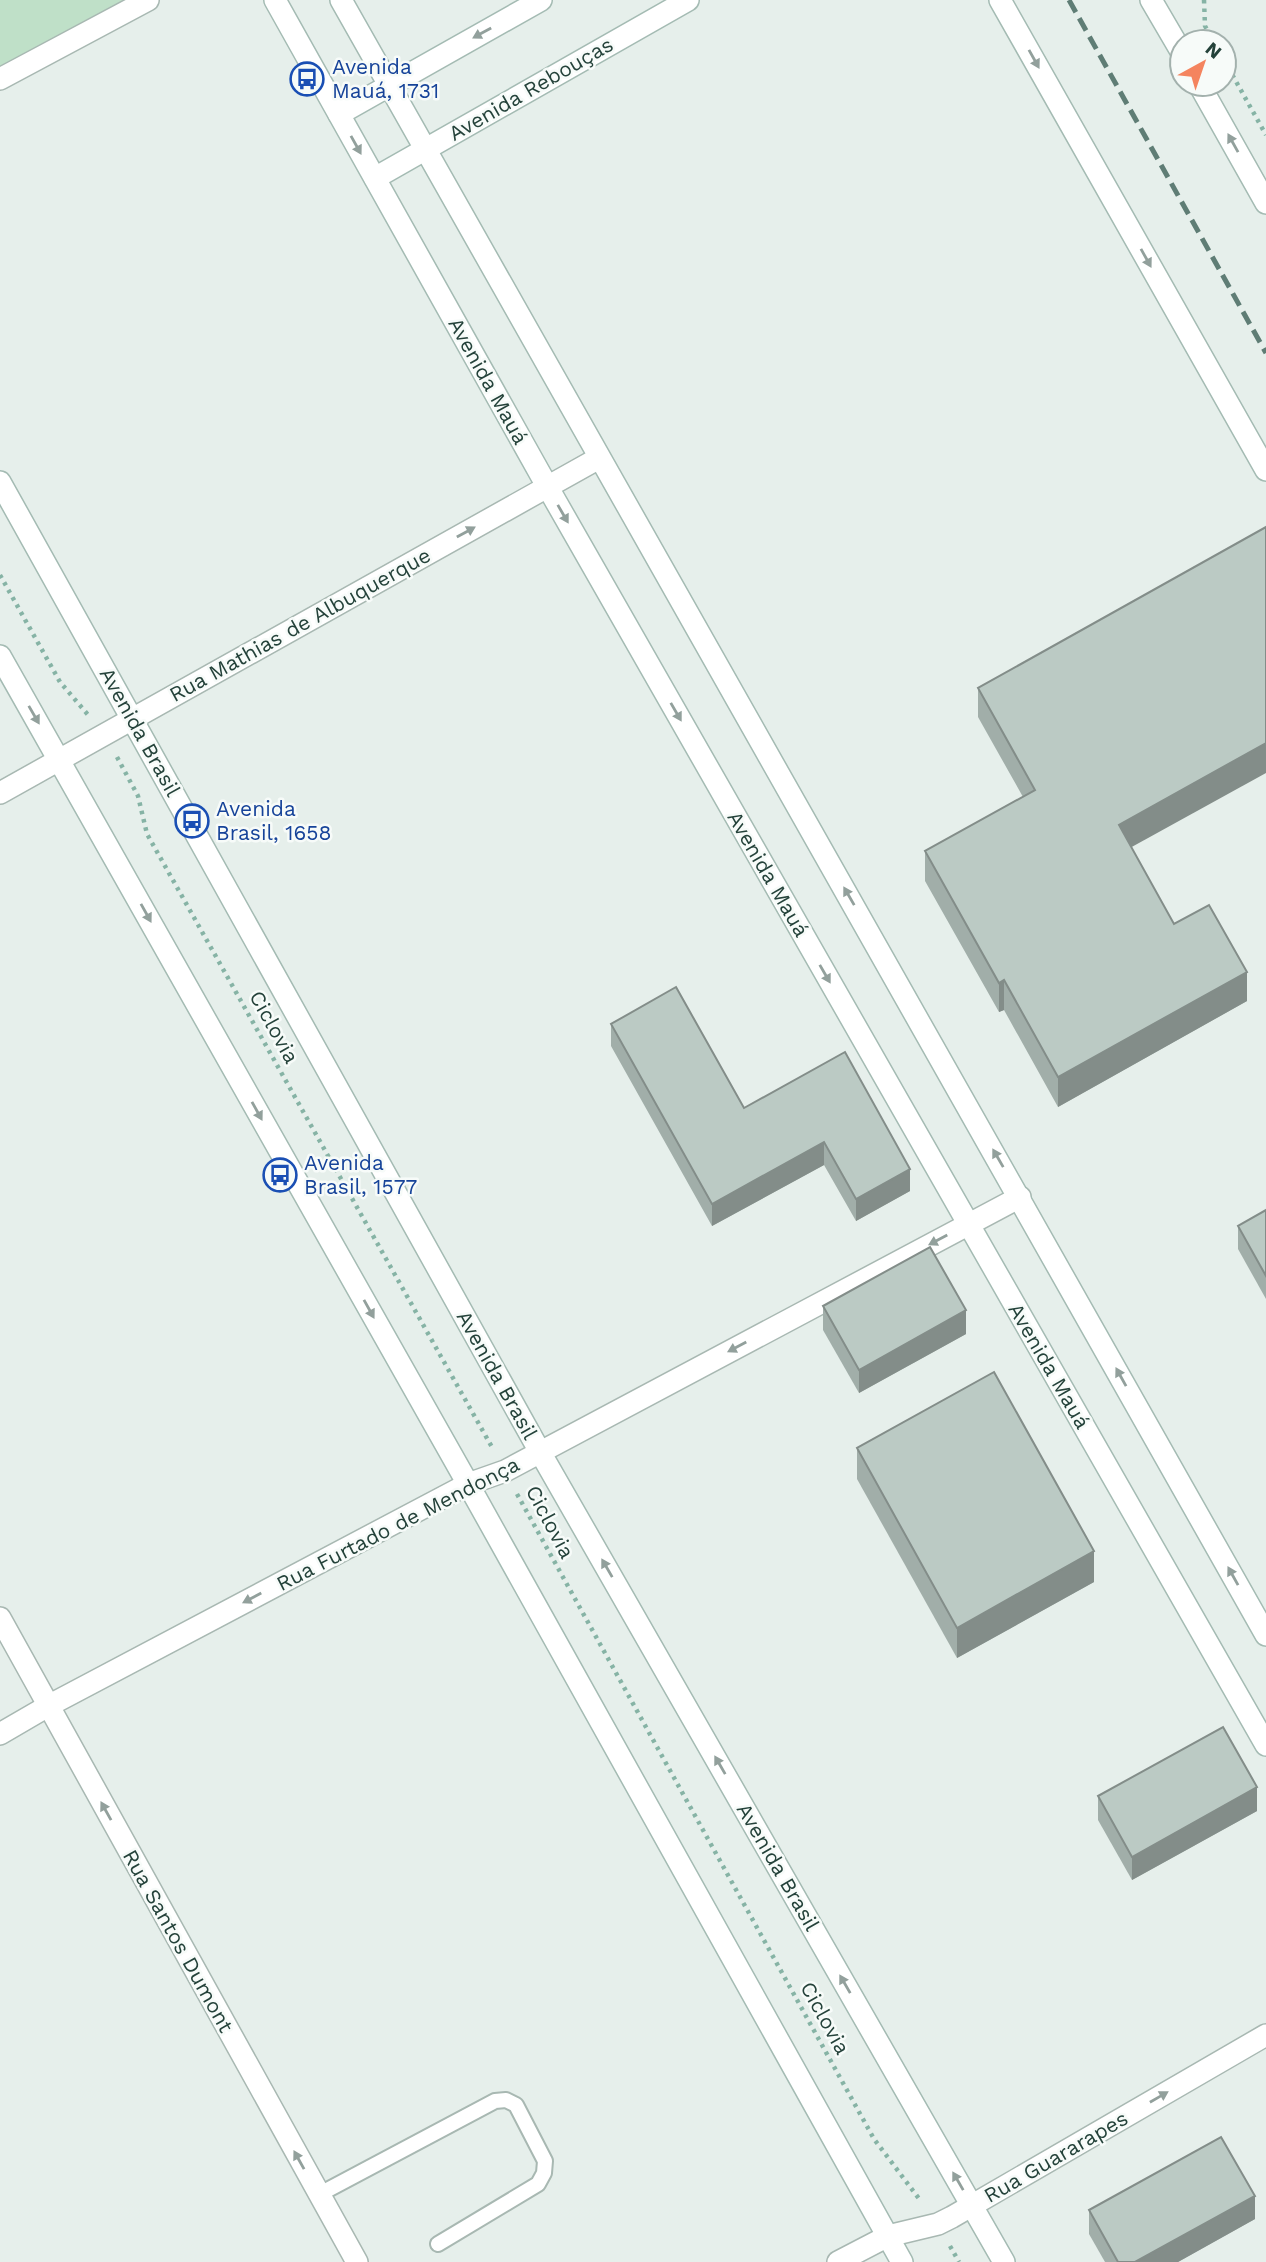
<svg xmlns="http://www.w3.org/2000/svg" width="1266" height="2262" viewBox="0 0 1266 2262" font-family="'Work Sans',sans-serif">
<rect width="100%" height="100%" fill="#e6efeb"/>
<polygon fill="#bfe0c8" points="0,0 148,0 0,79"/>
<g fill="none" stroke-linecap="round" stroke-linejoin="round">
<defs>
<polyline id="service" points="318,2195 495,2101 506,2100 516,2105 545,2161 544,2173 538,2184 438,2244"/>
<g id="minor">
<polyline points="0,79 148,0"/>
<polyline points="0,793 599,458"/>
<polyline points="0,1734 48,1706 468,1484 505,1471 1020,1197"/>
<polyline points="838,2262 888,2236 938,2224 952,2217 1266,2035"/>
</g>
<polyline id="tertiary" points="0,1618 357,2262"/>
<g id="secondary">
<polyline points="275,0 547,486 1266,1745"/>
<polyline points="341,0 1266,1635"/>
<polyline points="1000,0 1266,470"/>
<polyline points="1151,0 1182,53"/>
<polyline points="1199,84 1266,203"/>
<polyline points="339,114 541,0"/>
<polyline points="375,178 688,0"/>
<polyline points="0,482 540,1452 1004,2262"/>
<polyline points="0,656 468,1484 902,2262"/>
</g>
</defs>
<use href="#service" stroke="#a8b8b2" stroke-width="18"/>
<use href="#minor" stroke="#a8b8b2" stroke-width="24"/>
<use href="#tertiary" stroke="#a8b8b2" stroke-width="24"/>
<use href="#secondary" stroke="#a4bbb3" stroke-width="24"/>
<g stroke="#86b3a5" stroke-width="4.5" stroke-dasharray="3.5 5" stroke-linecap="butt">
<polyline points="1204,0 1205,26 1214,42"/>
<polyline points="1224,60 1266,135"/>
<polyline points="0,575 60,682 89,716"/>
<polyline points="117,757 138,796 147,834 493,1449"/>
<polyline points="517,1494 874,2139 920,2200"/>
<polyline points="950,2246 959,2262"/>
</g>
<use href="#service" stroke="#fff" stroke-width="14"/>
<use href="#minor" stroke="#fff" stroke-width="21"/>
<use href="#tertiary" stroke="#fff" stroke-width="21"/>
<use href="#secondary" stroke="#fff" stroke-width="21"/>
<polyline stroke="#5f7d75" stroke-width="5" stroke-dasharray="14 7" stroke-linecap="butt" points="1069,0 1266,353"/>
</g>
<g fill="#a1aea9">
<polygon points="978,688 1174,924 1247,1001 1058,1107 1004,1010 999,1012 925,881 925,851 1023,797 978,717"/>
<polygon points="611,1024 744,1108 845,1052 910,1191 856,1221 824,1165 712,1226 611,1046"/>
<polygon points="1266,1210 1266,1299 1238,1249 1238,1226"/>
<polygon points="823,1306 966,1334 859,1393 823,1330"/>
<polygon points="857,1448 1094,1582 957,1658 857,1479"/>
<polygon points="1098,1796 1257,1811 1132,1880 1098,1820"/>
<polygon points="1089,2210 1255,2219 1178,2262 1105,2262 1089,2234"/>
</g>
<g fill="#838d89">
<polygon points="1266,743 1266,773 1119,854 1119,825"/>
<polygon points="1247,972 1247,1001 1058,1107 1058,1077"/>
<polygon points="1004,980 1004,1010 999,1012 999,983"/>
<polygon points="824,1142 824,1165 712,1226 712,1204"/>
<polygon points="910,1169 910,1191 856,1221 856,1199"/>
<polygon points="966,1310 966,1334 859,1393 859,1370"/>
<polygon points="1094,1551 1094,1582 957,1658 957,1628"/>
<polygon points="1257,1787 1257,1811 1132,1880 1132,1857"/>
<polygon points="1255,2196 1255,2219 1178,2262 1135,2262"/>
</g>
<g fill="#bbcac4" stroke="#838d89" stroke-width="2">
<polygon points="1266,527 1266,743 1119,825 1174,924 1209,905 1247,972 1058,1077 1004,980 999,983 925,851 1035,790 978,688"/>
<polygon points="676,987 744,1108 845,1052 910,1169 856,1199 824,1142 712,1204 611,1024"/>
<polygon points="1266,1210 1266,1276 1238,1226"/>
<polygon points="930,1247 966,1310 859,1370 823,1306"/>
<polygon points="994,1372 1094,1551 957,1628 857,1448"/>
<polygon points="1223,1727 1257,1787 1132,1857 1098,1796"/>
<polygon points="1221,2137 1255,2196 1135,2262 1118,2262 1089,2210"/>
</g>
<defs><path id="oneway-solid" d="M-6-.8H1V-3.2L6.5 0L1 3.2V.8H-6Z" transform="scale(1.75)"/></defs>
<g fill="#92a09c">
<use href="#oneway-solid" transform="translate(482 33) rotate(151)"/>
<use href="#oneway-solid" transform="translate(1034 59) rotate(61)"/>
<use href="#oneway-solid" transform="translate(1233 143) rotate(-119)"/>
<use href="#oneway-solid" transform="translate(356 145) rotate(61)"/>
<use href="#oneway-solid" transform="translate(1146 258) rotate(61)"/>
<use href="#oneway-solid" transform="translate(563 514) rotate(60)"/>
<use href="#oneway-solid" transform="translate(466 532) rotate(-29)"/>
<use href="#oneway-solid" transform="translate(676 712) rotate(60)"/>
<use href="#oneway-solid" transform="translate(34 715) rotate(60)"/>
<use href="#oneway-solid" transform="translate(849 896) rotate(-120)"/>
<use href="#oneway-solid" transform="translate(146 913) rotate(61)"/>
<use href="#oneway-solid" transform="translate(825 974) rotate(60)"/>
<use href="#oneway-solid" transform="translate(257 1111) rotate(61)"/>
<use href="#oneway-solid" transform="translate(998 1158) rotate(-120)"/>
<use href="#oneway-solid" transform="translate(938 1240) rotate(152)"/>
<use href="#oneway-solid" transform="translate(369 1309) rotate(61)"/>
<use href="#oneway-solid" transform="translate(737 1347) rotate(152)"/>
<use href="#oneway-solid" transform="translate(1121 1377) rotate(-119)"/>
<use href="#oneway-solid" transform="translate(607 1568) rotate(-120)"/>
<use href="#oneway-solid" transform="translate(1233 1576) rotate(-119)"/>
<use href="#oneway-solid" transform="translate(252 1598) rotate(152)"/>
<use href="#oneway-solid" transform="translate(720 1765) rotate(-120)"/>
<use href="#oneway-solid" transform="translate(106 1811) rotate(-119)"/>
<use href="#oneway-solid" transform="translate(845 1984) rotate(-120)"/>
<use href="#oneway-solid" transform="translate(1159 2097) rotate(-30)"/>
<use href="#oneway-solid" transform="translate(299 2160) rotate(-119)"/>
<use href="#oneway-solid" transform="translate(958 2181) rotate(-120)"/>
</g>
<defs>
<symbol id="bus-ring" viewBox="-11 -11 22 22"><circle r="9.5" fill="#f7fbf9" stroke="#1a4fb4" stroke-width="1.5"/><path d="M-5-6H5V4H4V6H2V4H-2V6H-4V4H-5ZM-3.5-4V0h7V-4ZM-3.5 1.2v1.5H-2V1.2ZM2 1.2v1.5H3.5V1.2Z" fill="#1a4fb4"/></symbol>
</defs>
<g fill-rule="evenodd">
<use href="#bus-ring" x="288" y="60" width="38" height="38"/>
<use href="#bus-ring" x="173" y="802" width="38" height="38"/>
<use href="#bus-ring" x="261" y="1156" width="38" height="38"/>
</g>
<g text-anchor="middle" stroke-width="5" stroke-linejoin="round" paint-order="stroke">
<g font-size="21" fill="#164399" stroke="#f7fbf9" text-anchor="start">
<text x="332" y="74">Avenida<tspan x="332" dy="24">Mauá, 1731</tspan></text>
<text x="216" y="816">Avenida<tspan x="216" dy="24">Brasil, 1658</tspan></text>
<text x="304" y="1170">Avenida<tspan x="304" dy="24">Brasil, 1577</tspan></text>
</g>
<g font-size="21" fill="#24423a" stroke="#f7fbf9">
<text transform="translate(531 89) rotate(-30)" y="7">Avenida Rebouças</text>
<text transform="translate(488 381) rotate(61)" y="7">Avenida Mauá</text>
<text transform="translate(300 625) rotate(-29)" y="7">Rua Mathias de Albuquerque</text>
<text transform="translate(140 732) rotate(61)" y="7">Avenida Brasil</text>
<text transform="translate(768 874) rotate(60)" y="7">Avenida Mauá</text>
<text transform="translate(274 1027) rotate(61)" y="7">Ciclovia</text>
<text transform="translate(1049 1366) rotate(60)" y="7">Avenida Mauá</text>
<text transform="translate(497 1375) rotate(61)" y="7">Avenida Brasil</text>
<text transform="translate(550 1522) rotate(62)" y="7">Ciclovia</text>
<text transform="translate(398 1524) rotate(-27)" y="7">Rua Furtado de Mendonça</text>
<text transform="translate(778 1867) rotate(60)" y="7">Avenida Brasil</text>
<text transform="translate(178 1941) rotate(61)" y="7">Rua Santos Dumont</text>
<text transform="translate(825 2018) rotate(61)" y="7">Ciclovia</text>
<text transform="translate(1056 2157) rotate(-30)" y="7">Rua Guararapes</text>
</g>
</g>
<g transform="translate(1203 63) rotate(40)"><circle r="33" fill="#f7fbf9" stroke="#a3b1ad" stroke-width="2"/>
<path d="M0-5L12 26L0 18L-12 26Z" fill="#f4845f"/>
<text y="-10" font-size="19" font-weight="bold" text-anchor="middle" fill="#24423a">N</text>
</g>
</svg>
